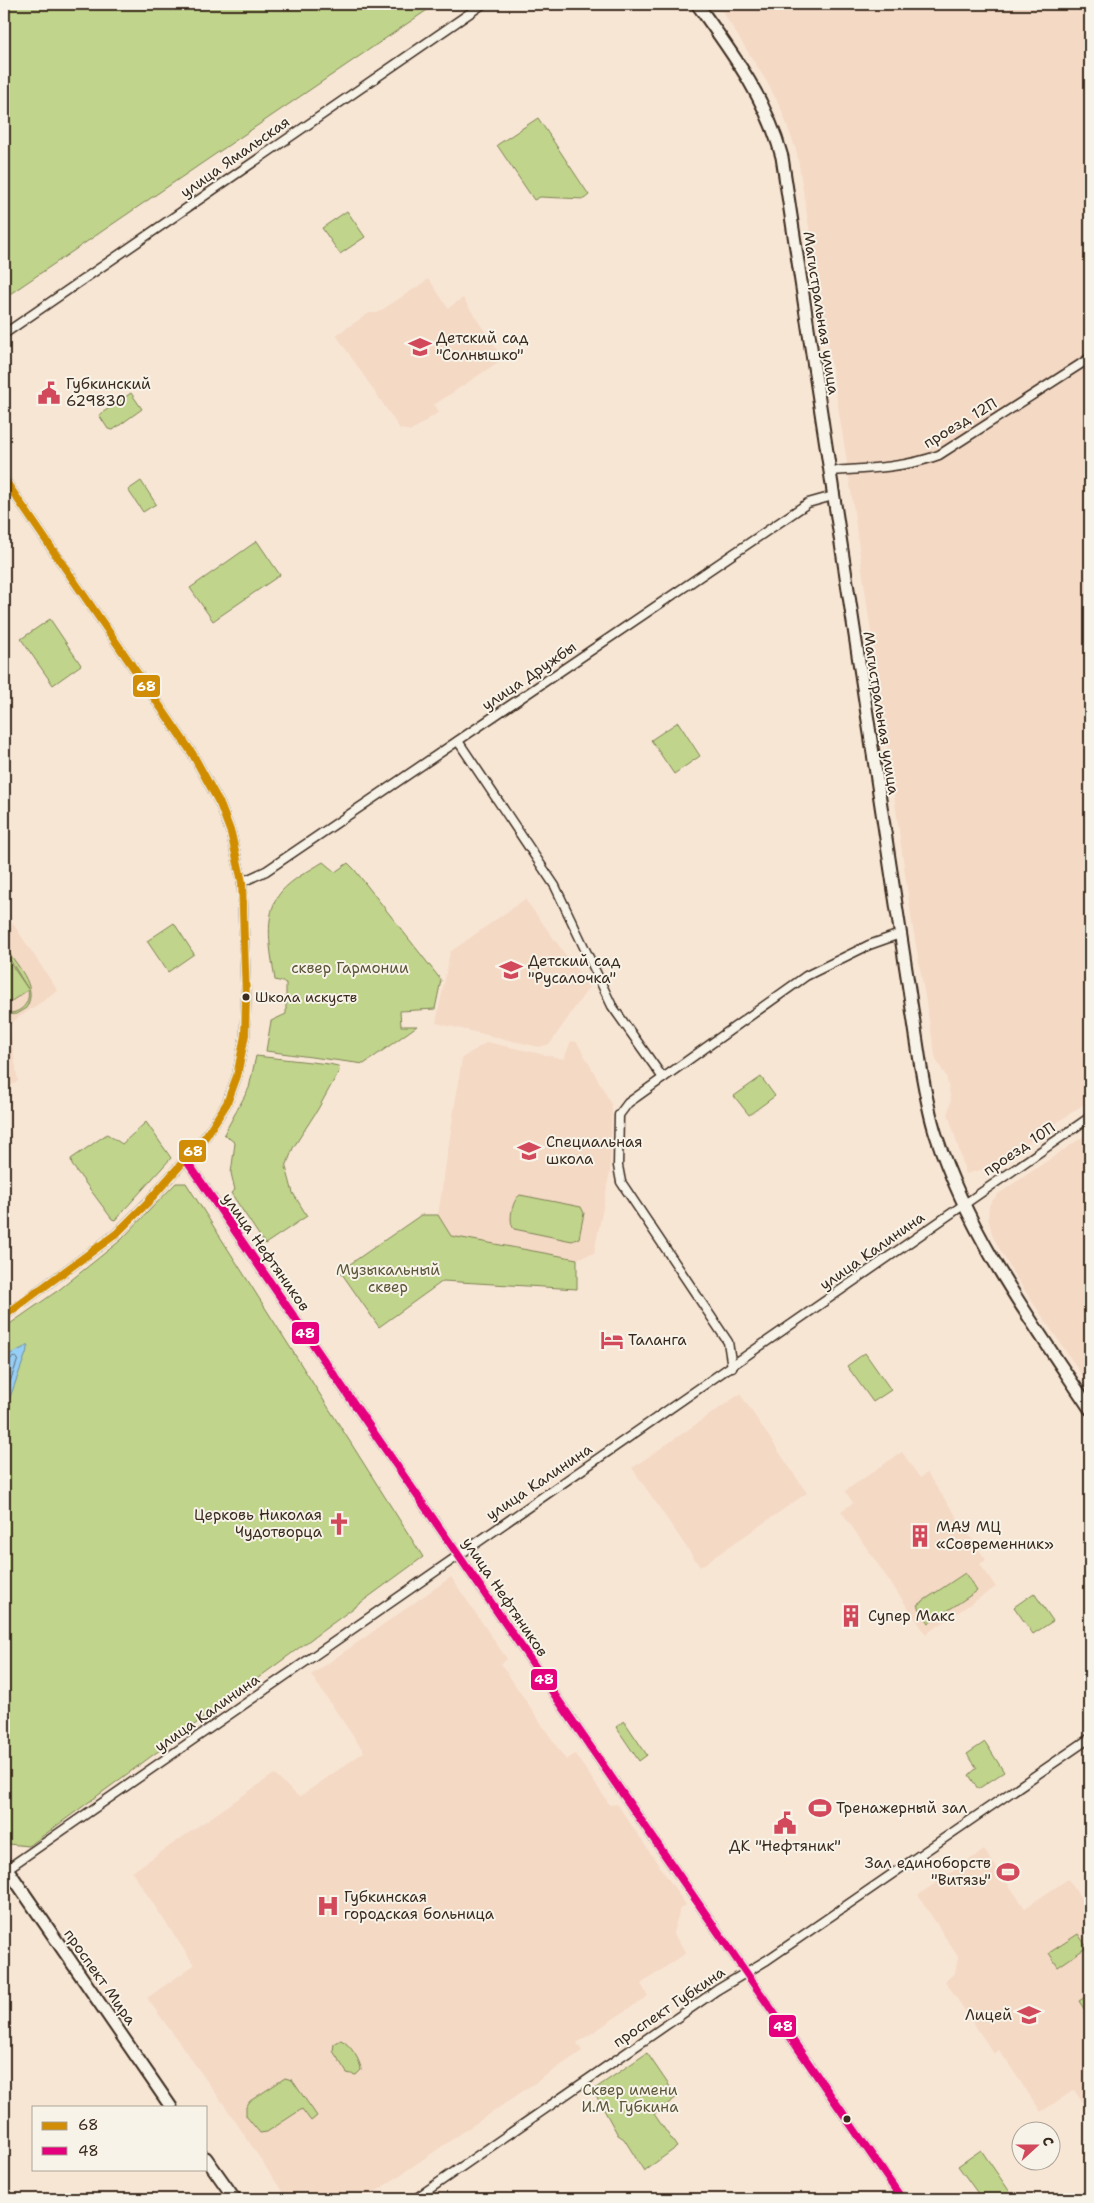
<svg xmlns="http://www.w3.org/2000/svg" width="1094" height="2203" viewBox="0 0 1094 2203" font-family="'Shantell Sans',sans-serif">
<rect width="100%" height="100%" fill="#f8e6d5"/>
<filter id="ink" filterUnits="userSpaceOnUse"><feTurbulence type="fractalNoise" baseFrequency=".02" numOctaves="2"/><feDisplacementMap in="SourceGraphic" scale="10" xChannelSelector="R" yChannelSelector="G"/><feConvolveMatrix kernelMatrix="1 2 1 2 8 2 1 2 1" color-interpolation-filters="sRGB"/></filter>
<g filter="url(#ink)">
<g fill="#f4d9c5">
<polygon points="713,4 1090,4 1090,1100 994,1166 966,1174 948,1113 951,1100 946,1076 936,1060 912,923 846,456 797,153 780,106 765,79 722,11"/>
<polygon points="429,279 448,308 463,298 503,359 434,405 439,412 411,431 400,429 336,335 369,313 377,313"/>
<polygon points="525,899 589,987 550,1044 539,1047 436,1023 450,952"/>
<polygon points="4,910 58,991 9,1024 18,1081 4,1090"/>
<polygon points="571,1041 577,1042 612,1105 610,1172 594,1253 577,1259 451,1236 438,1215 462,1058 487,1042 564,1059"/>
<polygon points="1090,1132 1090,1387 1013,1273 993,1237 988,1218 989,1205 998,1194"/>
<polygon points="740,1394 807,1493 700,1567 632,1468"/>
<polygon points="902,1452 920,1478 927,1473 986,1560 980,1564 996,1587 926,1634 841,1511 853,1503 845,1491"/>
<polygon points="451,1577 507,1659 501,1664 566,1760 575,1754 610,1805 617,1804 686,1905 680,1909 673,1933 686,1953 641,1984 648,1996 577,2043 582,2051 365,2199 287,2199 225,2106 147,1998 194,1965 132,1872 274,1774 299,1797 364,1752 311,1675"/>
<polygon points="984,1850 1025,1908 1068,1879 1090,1912 1090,2114 1074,2090 1041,2112 999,2050 994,2054 945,1981 955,1973 958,1957 918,1895"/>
</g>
<g fill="#c0d58b" stroke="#7e8054">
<polygon points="4,4 436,4 4,298"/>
<polygon points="538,118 589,195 584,199 540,197 534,200 497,145"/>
<polygon points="347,211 365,237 340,254 322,228"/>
<polygon points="131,393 142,409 113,430 108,429 99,415"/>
<polygon points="141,481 156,504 143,512 128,490"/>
<polygon points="257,541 280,575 213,621 190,588"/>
<polygon points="50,619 81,665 53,685 21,639"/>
<polygon points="678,722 700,756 674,774 651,740"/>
<path d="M323,862L335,872L348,863L354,869L441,980L435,1009L400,1011L401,1026H417L364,1064L266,1051L271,1021L286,1014V983L275,980C271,953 262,915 281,892C292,879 309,871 323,862Z"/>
<polygon points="174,923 194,954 168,972 147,941"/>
<path d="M4,946C15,963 40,987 26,1008L16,1014L4,1015V1013C18,1015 31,1005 28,990L4,1006V954L28,989L4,950Z"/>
<polygon points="256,1056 329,1064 338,1066 339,1071 318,1109 293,1148 286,1167 293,1193 307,1216 265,1244 231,1193 235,1190 231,1173 235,1143 224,1134 249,1088"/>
<polygon points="761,1077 775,1096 749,1115 734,1096"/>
<polygon points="146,1122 171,1158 115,1220 112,1219 72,1165 71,1159 107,1134 122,1144"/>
<polygon points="176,1183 186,1183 423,1557 29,1846 8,1844 4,1838 4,1328 60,1289 121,1240"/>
<path d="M520,1195L581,1207L584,1213L579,1238L572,1241L514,1229C508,1222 512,1200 520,1195Z"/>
<polygon points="421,1215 438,1215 451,1236 577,1259 577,1289 443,1281 379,1327 340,1271"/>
<polygon points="865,1353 891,1390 873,1402 847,1366"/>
<polygon points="965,1573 977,1591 929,1623 917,1605"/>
<polygon points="1034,1593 1053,1621 1033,1634 1014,1607"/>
<polygon points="624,1721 647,1755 639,1761 616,1727"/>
<polygon points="985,1742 1004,1772 978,1789 969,1775 977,1768 967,1754"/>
<polygon points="1078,1934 1087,1947 1058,1967 1049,1953"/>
<polygon points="1090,1994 1090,2018 1079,2001"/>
<path d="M341,2040C350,2044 361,2061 361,2070L356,2075L347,2073L333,2051L334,2044Z"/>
<polygon points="647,2053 677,2097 654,2114 677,2147 644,2171 624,2139 618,2135 593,2090"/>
<polygon points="285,2078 292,2080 317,2116 311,2121 302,2109 267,2132 260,2133 246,2116 246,2107 250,2101"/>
<polygon points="981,2150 1010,2192 1001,2199 982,2199 958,2166"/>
</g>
<polygon fill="#96cef5" stroke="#728c9f" points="29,1345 5,1411 4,1420 4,1357"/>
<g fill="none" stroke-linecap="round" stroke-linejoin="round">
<polyline stroke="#5f6c74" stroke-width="1" points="4,1361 15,1357 18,1359 4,1399"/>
<defs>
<g id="street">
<polyline points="4,334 483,4"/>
<path d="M829,471C865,469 905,468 939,455L1090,358"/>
<polyline points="4,479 192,753 220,804 231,833 242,882 246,998 245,1035 237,1076 227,1103 206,1136 147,1203 116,1234 4,1316"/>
<polyline points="458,741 555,886 612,1006 663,1078"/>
<polyline points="242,882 266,871 808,503 833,496"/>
<polyline points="186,1160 902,2199"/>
<polyline points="732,1367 728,1342 621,1182 618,1166 619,1115 628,1103 806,976 869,945 900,934"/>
<polyline points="4,1871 1090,1117"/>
<polyline points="415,2199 717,1990 767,1960 1090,1738"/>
</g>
<g id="secondary">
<path d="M697,4C732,53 766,98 782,157L921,1068C925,1091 929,1114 936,1135C969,1236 1032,1322 1090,1409"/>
<polyline points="4,1864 171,2107"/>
<polyline points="206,2158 235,2199"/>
</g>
</defs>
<use href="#street" stroke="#3b2a1e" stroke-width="11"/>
<use href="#secondary" stroke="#3b2a1e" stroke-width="15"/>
<use href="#street" stroke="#f7f3e8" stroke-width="8"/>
<use href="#secondary" stroke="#f7f3e8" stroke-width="11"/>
<defs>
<polyline id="bus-1" points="4,479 192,753 220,804 231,833 242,882 246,998 245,1035 237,1076 227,1103 206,1136 147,1203 116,1234 4,1316"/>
<polyline id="bus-2" points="186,1160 902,2199"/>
</defs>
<use href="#bus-1" stroke="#f7f3e8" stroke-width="11"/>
<use href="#bus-2" stroke="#f7f3e8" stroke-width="11"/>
<use href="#bus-1" stroke="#d18d06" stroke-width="8"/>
<use href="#bus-2" stroke="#e5007d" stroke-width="8"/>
</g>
</g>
<defs>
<symbol id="school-bare" viewBox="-9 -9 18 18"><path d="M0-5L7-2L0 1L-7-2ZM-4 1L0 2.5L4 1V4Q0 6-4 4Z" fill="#d1495b" stroke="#f7f3e8" stroke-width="2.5" paint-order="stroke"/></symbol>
<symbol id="civic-bare" viewBox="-9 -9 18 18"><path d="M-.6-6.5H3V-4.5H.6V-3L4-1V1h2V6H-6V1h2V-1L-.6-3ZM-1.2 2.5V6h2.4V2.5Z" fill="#d1495b" stroke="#f7f3e8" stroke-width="2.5" paint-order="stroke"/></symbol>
<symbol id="hotel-bare" viewBox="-9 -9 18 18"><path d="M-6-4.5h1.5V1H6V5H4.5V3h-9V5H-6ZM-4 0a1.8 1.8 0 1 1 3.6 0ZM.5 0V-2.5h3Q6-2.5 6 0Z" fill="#d1495b" stroke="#f7f3e8" stroke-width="2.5" paint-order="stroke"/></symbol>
<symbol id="church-bare" viewBox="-9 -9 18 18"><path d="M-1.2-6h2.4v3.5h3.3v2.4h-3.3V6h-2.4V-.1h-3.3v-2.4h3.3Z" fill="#d1495b" stroke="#f7f3e8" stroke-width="2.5" paint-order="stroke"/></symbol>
<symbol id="building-bare" viewBox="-9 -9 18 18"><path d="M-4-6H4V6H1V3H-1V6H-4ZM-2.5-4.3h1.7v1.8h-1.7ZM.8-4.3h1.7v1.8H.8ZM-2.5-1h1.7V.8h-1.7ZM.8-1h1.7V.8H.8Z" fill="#d1495b" stroke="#f7f3e8" stroke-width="2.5" paint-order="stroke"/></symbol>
<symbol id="stadium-bare" viewBox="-9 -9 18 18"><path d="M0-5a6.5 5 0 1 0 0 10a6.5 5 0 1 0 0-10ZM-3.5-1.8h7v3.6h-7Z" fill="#d1495b" stroke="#f7f3e8" stroke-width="2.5" paint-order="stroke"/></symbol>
<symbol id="hospital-bare" viewBox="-9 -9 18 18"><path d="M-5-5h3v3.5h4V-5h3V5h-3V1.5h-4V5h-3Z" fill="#d1495b" stroke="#f7f3e8" stroke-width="2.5" paint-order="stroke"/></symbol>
</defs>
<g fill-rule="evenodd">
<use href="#school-bare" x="404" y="331" width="32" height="32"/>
<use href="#civic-bare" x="33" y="377" width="32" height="32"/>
<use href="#school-bare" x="495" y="954" width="32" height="32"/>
<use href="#school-bare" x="513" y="1135" width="32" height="32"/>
<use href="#hotel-bare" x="596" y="1324" width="32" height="32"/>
<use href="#church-bare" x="323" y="1508" width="32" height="32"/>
<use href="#building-bare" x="904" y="1520" width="32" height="32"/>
<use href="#building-bare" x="835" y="1600" width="32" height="32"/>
<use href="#stadium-bare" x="804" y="1792" width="32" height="32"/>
<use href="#civic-bare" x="769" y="1807" width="32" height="32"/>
<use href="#stadium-bare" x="992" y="1856" width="32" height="32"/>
<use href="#hospital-bare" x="312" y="1890" width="32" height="32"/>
<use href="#school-bare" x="1013" y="1999" width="32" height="32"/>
</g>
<g fill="#3b2a1e" stroke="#f7f3e8" stroke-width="2">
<circle cx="246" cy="997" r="4.5"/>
<circle cx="847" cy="2119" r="4.5"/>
</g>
<g text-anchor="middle" stroke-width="4" stroke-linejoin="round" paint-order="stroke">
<g font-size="14" fill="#3b2a1e" stroke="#f7f3e8" text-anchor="start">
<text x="255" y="1002">Школа искуств</text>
</g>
<g font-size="15" fill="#3b2a1e" stroke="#f7f3e8">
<text transform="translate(235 157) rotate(-35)" y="5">улица Ямальская</text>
<text transform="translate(821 313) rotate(81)" y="5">Магистральная улица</text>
<text transform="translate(960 423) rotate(-31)" y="5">проезд 12П</text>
<text transform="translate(529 676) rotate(-34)" y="5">улица Дружбы</text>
<text transform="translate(881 713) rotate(81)" y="5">Магистральная улица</text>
<text transform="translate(1019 1149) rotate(-34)" y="5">проезд 10П</text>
<text transform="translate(872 1251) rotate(-35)" y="5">улица Калинина</text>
<text transform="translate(266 1252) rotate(55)" y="5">улица Нефтяников</text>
<text transform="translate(539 1482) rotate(-34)" y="5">улица Калинина</text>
<text transform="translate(505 1597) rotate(56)" y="5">улица Нефтяников</text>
<text transform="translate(207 1713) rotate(-35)" y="5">улица Калинина</text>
<text transform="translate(100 1977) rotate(55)" y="5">проспект Мира</text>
<text transform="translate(669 2007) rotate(-34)" y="5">проспект Губкина</text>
</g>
<g font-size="15" fill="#3b2a1e" stroke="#f7f3e8" text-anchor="start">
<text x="436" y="343">Детский сад<tspan x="436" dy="17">"Солнышко"</tspan></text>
<text x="66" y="389">Губкинский<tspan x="66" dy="17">629830</tspan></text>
<text x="528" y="966">Детский сад<tspan x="528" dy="17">"Русалочка"</tspan></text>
<text x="546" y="1147">Специальная<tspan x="546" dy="17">школа</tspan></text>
<text x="628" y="1345">Таланга</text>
<text x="322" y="1520" text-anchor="end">Церковь Николая<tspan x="322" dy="17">Чудотворца</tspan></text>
<text x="936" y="1532">МАУ МЦ<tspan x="936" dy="17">«Современник»</tspan></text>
<text x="868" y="1621">Супер Макс</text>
<text x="836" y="1813">Тренажерный зал</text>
<text x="785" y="1851" text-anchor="middle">ДК "Нефтяник"</text>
<text x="991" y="1868" text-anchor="end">Зал единоборств<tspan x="991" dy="17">"Витязь"</tspan></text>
<text x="344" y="1902">Губкинская<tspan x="344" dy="17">городская больница</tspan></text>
<text x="1012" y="2020" text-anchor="end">Лицей</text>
</g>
<g font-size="15" fill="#5c5539" stroke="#f7f3e8">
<text x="350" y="973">сквер Гармонии</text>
<text x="388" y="1275">Музыкальный<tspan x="388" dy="17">сквер</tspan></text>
<text x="630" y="2095">Сквер имени<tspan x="630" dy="17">И.М. Губкина</tspan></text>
</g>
</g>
<g stroke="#f7f3e8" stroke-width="2">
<rect x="132" y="674" width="29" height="24" rx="5" fill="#d18d06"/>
<rect x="178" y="1139" width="29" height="24" rx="5" fill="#d18d06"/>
<rect x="291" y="1321" width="29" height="24" rx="5" fill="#e5007d"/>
<rect x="530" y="1668" width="28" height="23" rx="5" fill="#e5007d"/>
<rect x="768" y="2014" width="29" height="24" rx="5" fill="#e5007d"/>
</g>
<g font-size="14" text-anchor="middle" font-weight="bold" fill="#fff">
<text x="146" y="691">68</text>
<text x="193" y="1156">68</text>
<text x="305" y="1338">48</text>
<text x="544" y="1684">48</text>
<text x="783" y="2031">48</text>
</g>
<rect width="1094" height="2203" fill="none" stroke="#f7f3e8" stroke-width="20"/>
<rect x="10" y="10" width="1074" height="2183" fill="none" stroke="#3b2a1e" stroke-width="2" filter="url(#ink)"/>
<rect x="32" y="2106" width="175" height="65" fill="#f7f3e8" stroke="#aca397"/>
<rect x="42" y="2122" width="25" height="8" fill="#d18d06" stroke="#aca397"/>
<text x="78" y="2130" font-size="15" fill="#3b2a1e">68</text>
<rect x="42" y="2147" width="25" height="8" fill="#e5007d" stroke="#aca397"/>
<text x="78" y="2156" font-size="15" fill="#3b2a1e">48</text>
<g transform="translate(1036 2146) rotate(69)"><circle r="24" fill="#f7f3e8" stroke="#aca397"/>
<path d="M0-4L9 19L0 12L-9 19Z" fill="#d1495b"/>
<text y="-8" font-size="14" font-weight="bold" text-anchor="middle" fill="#3b2a1e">С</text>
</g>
</svg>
